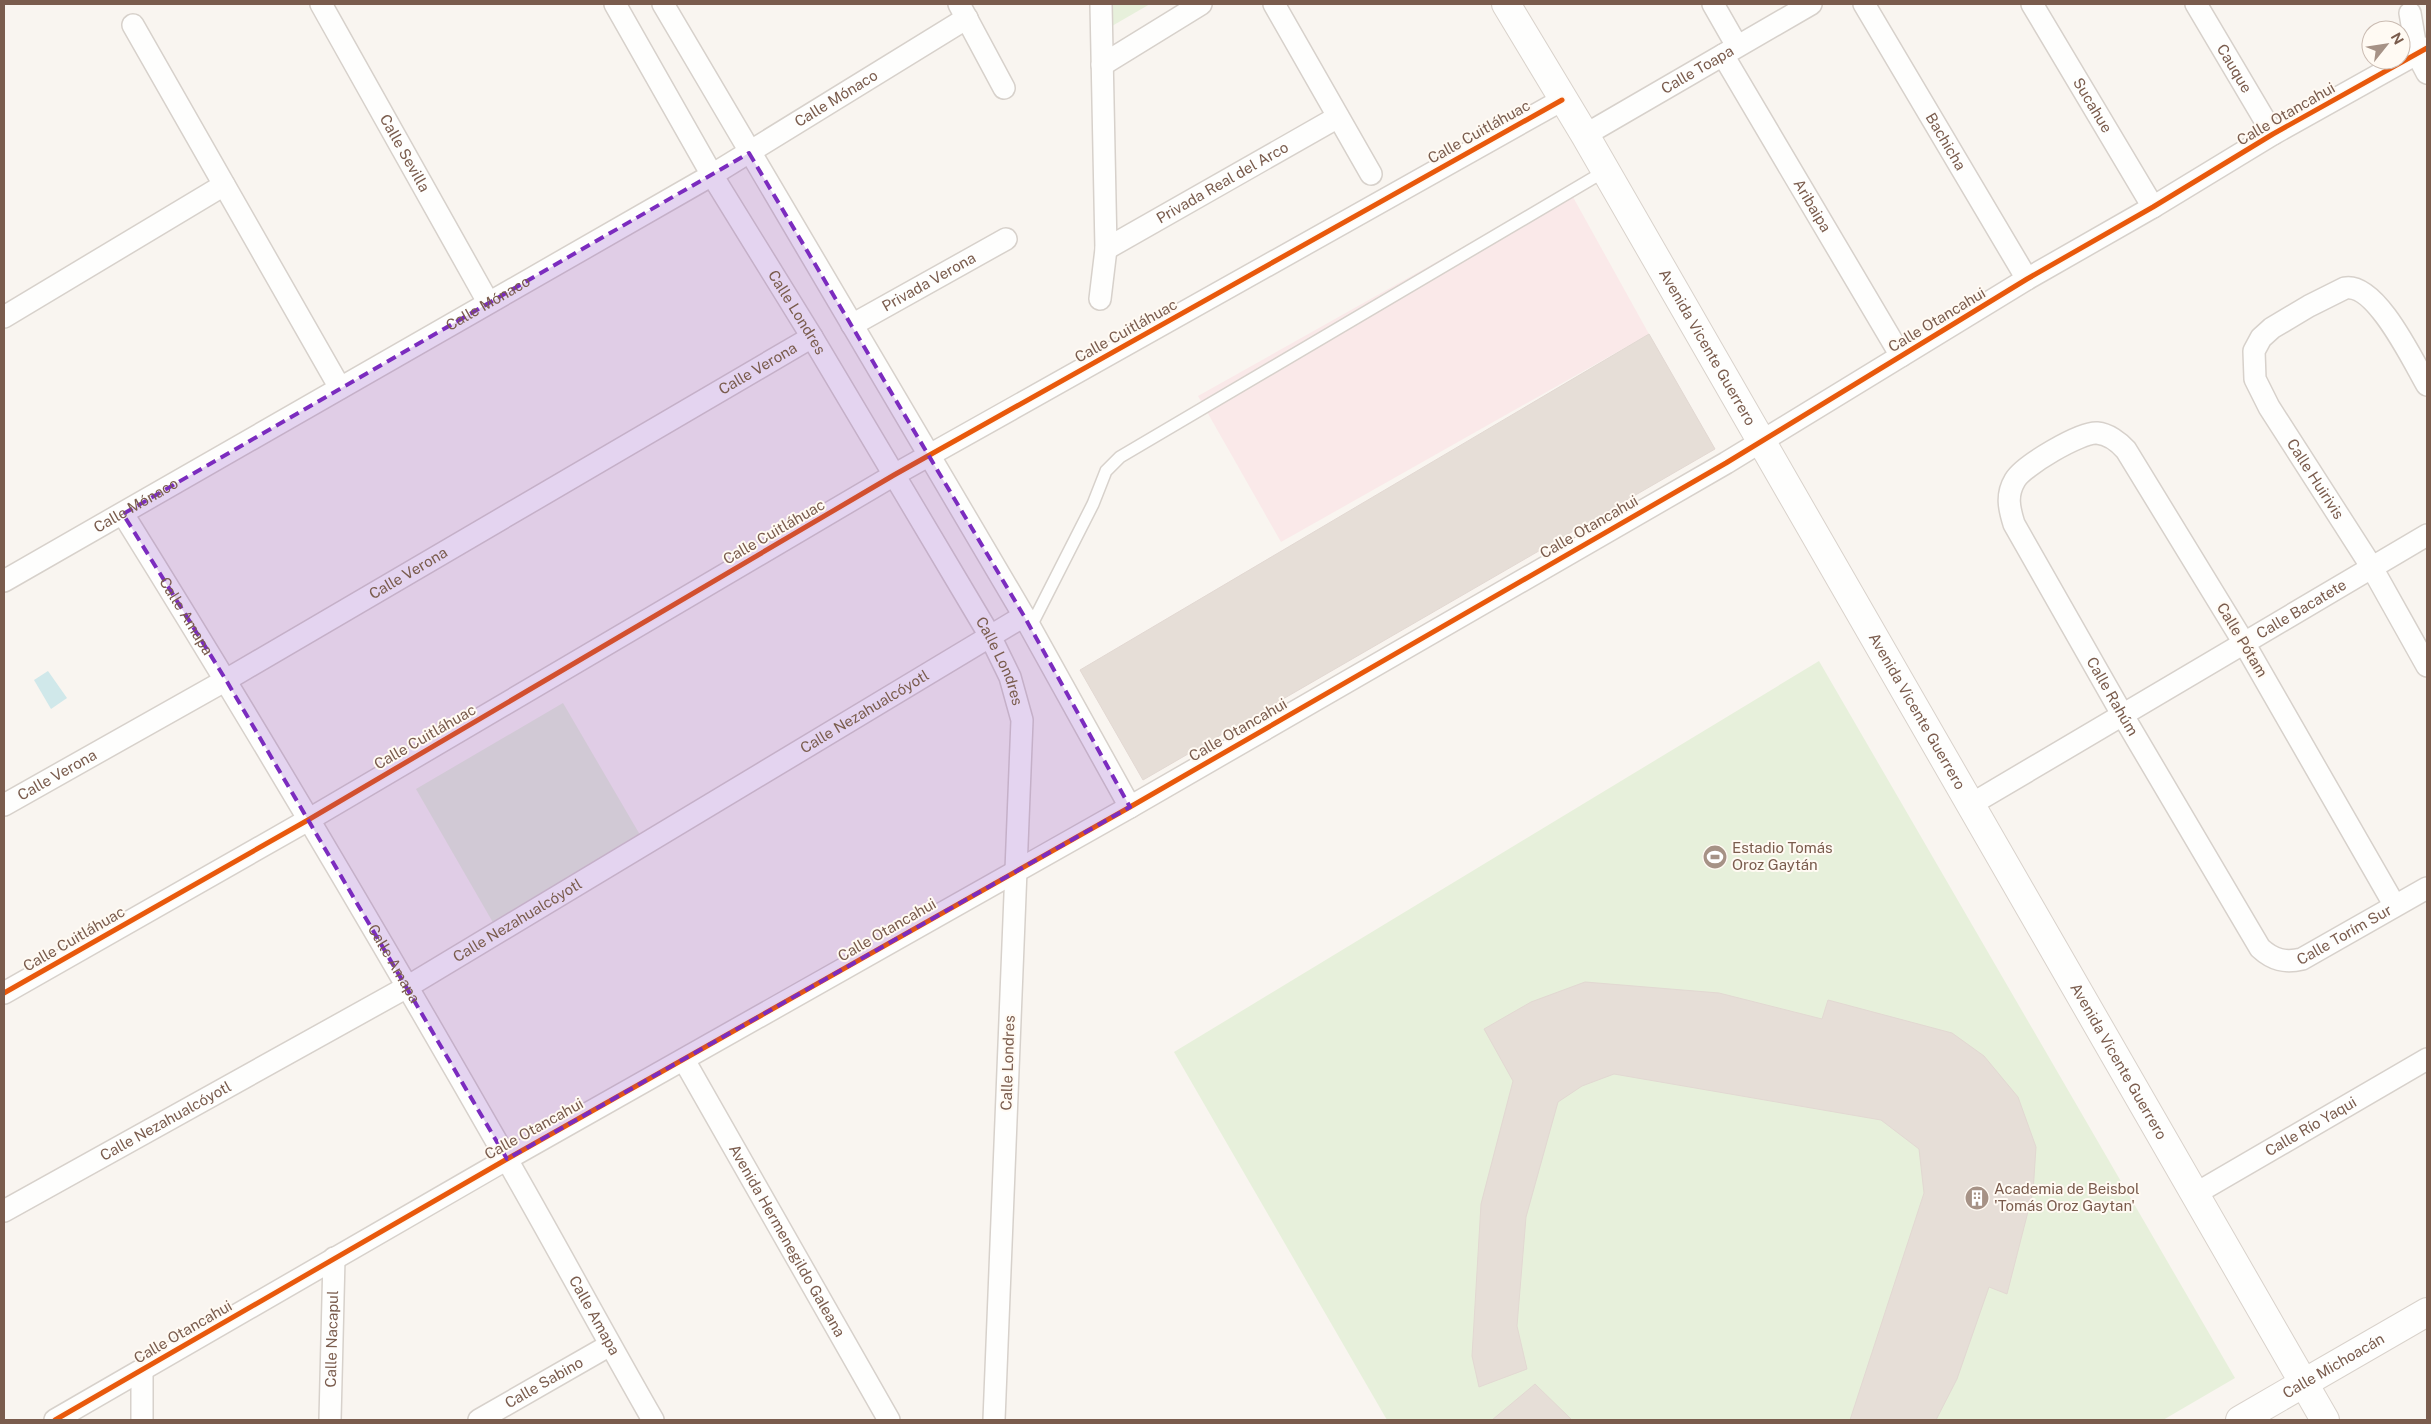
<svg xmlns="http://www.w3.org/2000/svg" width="2431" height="1424" viewBox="0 0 2431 1424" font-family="'Public Sans',sans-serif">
<rect width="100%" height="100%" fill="#f9f5f0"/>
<polygon fill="#fae9e9" points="1568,188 1649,334 1281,542 1198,396"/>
<g fill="#e7f0db">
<polygon points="1112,4 1150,4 1112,26"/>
<polygon points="1819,661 2235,1378 2163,1420 1387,1420 1174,1052"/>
<polygon points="563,703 643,840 495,926 416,789"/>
</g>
<polygon fill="#d0e8ea" points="48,671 67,698 51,709 34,680"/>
<g fill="#e6ded7" stroke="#e2d8d2">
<polygon points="1649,334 1715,449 1143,780 1080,670"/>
<polygon points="1585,982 1719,993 1822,1019 1828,1000 1952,1033 1984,1056 2018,1097 2036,1147 2033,1192 2007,1294 1989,1287 1957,1379 1936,1420 1850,1420 1924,1193 1919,1149 1881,1120 1614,1074 1582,1086 1558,1102 1526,1217 1517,1326 1527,1369 1479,1387 1472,1356 1481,1204 1513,1081 1484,1029 1531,1002"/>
<polygon points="1535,1384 1572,1420 1492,1420"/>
</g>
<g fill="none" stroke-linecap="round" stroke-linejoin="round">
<defs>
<polyline id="lane" points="1030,628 1093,504 1106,471 1120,457 1605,171"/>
<g id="street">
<path id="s1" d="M321,4L488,302"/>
<path id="s2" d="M615,4L712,175L812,337L990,636L1010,677L1022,720L994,1420"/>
<polyline points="663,4 1024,616 1130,807"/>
<polyline points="959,4 1004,88"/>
<polyline points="1274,4 1371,174"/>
<polyline points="1713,4 1737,46"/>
<path id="s3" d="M1864,4L2027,279"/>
<path id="s4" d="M2032,4L2153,207"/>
<path id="s5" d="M2196,4L2273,134"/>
<polyline points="2410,13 2417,54 2427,73"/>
<polyline points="133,25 340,388"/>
<path id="s6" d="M1723,55L1901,356"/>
<polyline points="1102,65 1201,4"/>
<path id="s7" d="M1585,135L1811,4"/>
<path id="s8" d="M1106,249L1338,117"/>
<polyline points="1100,299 1106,249 1101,4"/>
<polyline points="4,317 224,185"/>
<path id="s9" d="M852,325L1006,239"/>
<path id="s10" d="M2427,385C2413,361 2376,282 2345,288L2309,306L2272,328L2261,338L2254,351L2255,379L2269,407L2371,566L2427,666"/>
<path id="s11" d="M123,514C255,726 382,941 506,1158C556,1245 603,1333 653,1420"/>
<path id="s12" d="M4,581L712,175L967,18"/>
<path id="s13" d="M4,805L226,680L812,337"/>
<path id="s14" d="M1970,805L2427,535"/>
<path id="s15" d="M2395,906L2244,643L2126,450C2119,442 2108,434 2097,433C2080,432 2023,466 2015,480C2006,495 2009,508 2014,524L2122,714L2260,948C2273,960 2285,963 2302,959L2427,888"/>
<polyline points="4,993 308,820 894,475 1562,100"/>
<path id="s16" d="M684,1060L889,1420"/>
<path id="s17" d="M2195,1194L2427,1059"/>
<path id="s18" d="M4,1211L407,987L1024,616"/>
<polyline points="55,1420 507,1159 1130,807 1726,463 2027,279 2153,207 2273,134 2427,48"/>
<polyline points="142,1420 142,1370"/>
<path id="s19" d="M330,1420L334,1258"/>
<path id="s20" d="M479,1420L610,1345"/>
</g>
<g id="secondary">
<path id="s21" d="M1506,4L1585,135L2325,1420"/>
<path id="s22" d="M2240,1420L2427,1312"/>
</g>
</defs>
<use href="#lane" stroke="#d7d1cb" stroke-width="14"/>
<use href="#street" stroke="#d7d1cb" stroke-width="24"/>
<use href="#secondary" stroke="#d9d2cb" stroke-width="30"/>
<use href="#lane" stroke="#fefefd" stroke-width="11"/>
<use href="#street" stroke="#fefefd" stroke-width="21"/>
<use href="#secondary" stroke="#fefefd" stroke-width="28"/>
<defs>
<g id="cycleway">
<polyline points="4,993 308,820 894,475 1562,100"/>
<polyline points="55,1420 507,1159 1130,807 1726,463 2027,279 2153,207 2273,134 2427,48"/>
</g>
</defs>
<use href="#cycleway" stroke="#fffaf3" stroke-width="8"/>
<use href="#cycleway" stroke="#e8590c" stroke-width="5"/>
</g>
<path fill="#7b2cbf" fill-opacity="0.2" stroke="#7b2cbf" stroke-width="4" stroke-dasharray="10 6" stroke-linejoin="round" d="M749,153L1024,616L1130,807L507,1159L226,680L123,514Z"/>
<defs>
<symbol id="stadium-disc" viewBox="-11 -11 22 22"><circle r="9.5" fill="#a69286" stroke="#fffaf3"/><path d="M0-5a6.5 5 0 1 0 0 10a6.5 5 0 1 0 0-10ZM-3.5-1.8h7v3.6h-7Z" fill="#fff"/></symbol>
<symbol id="building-disc" viewBox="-11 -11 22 22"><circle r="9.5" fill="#a69286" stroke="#fffaf3"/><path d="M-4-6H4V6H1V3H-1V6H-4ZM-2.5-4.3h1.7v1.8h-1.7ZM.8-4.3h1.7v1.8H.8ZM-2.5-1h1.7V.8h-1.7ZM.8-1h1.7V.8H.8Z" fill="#fff"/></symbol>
</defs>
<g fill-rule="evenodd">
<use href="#stadium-disc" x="1701" y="843" width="28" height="28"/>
<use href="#building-disc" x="1963" y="1184" width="28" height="28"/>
</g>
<g text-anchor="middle" stroke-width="4" stroke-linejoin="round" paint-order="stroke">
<g font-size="15" fill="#7a5c4d" stroke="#fffaf3">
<text dy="5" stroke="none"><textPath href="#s7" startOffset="130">Calle Toapa</textPath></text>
<text dy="5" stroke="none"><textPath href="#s5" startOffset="75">Cauque</textPath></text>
<text dy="5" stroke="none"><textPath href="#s12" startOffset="962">Calle Mónaco</textPath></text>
<text dy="5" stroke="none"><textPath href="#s4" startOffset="118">Sucahue</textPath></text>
<text transform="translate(2286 114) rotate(-30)" y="5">Calle Otancahui</text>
<text transform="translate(1479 132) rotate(-29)" y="5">Calle Cuitláhuac</text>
<text dy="5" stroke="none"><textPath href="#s3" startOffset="160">Bachicha</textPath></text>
<text dy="5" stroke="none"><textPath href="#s1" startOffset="171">Calle Sevilla</textPath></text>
<text dy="5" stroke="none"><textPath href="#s8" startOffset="134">Privada Real del Arco</textPath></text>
<text dy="5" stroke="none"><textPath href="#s6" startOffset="175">Aribaipa</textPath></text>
<text dy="5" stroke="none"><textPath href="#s9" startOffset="88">Privada Verona</textPath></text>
<text dy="5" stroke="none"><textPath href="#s12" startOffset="558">Calle Mónaco</textPath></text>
<text dy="5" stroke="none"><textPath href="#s2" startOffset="358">Calle Londres</textPath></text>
<text transform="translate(1937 320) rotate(-31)" y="5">Calle Otancahui</text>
<text transform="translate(1126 331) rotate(-29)" y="5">Calle Cuitláhuac</text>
<text dy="5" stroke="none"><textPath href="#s21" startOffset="398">Avenida Vicente Guerrero</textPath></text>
<text dy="5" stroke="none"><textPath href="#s13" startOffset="871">Calle Verona</textPath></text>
<text dy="5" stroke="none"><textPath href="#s10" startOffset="390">Calle Huirivis</textPath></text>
<text dy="5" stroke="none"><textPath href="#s12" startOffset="152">Calle Mónaco</textPath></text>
<text transform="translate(1589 527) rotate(-30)" y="5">Calle Otancahui</text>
<text transform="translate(774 532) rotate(-30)" y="5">Calle Cuitláhuac</text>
<text dy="5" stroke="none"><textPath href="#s13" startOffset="466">Calle Verona</textPath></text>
<text dy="5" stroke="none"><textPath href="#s14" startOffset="385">Calle Bacatete</textPath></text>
<text dy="5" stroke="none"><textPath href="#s11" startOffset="120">Calle Amapa</textPath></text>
<text transform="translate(2242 640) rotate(59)" y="5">Calle Pótam</text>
<text dy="5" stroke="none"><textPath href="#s2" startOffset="762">Calle Londres</textPath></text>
<text dy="5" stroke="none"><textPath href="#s15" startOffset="904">Calle Rahúm</textPath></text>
<text dy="5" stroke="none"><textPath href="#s18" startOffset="995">Calle Nezahualcóyotl</textPath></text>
<text dy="5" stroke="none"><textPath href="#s21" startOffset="818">Avenida Vicente Guerrero</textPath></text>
<text transform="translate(1238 730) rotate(-30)" y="5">Calle Otancahui</text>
<text transform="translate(425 737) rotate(-30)" y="5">Calle Cuitláhuac</text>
<text dy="5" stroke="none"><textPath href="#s13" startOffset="61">Calle Verona</textPath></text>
<text dy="5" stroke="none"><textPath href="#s18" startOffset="590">Calle Nezahualcóyotl</textPath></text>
<text transform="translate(887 930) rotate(-30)" y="5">Calle Otancahui</text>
<text dy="5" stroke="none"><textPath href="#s15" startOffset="1290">Calle Torím Sur</textPath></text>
<text transform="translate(74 939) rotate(-30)" y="5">Calle Cuitláhuac</text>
<text dy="5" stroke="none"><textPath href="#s11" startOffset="525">Calle Amapa</textPath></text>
<text transform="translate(1008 1063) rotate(-88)" y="5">Calle Londres</text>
<text dy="5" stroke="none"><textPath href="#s21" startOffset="1222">Avenida Vicente Guerrero</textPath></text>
<text dy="5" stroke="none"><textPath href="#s18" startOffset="185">Calle Nezahualcóyotl</textPath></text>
<text dy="5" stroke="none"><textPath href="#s17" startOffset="134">Calle Río Yaqui</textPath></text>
<text transform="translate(534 1129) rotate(-29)" y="5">Calle Otancahui</text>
<text dy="5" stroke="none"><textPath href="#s16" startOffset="208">Avenida Hermenegildo Galeana</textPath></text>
<text dy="5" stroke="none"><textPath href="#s11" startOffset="930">Calle Amapa</textPath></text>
<text transform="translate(183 1332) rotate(-30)" y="5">Calle Otancahui</text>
<text dy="5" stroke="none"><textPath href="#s19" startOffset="81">Calle Nacapul</textPath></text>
<text dy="5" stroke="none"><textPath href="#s22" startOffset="108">Calle Michoacán</textPath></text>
<text dy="5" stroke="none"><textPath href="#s20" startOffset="75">Calle Sabino</textPath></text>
</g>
<g font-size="15" fill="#7a5c4d" stroke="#fffaf3" text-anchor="start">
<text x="1732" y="853">Estadio Tomás<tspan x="1732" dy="17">Oroz Gaytán</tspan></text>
<text x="1994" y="1194">Academia de Beisbol<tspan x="1994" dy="17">'Tomás Oroz Gaytan'</tspan></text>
</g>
</g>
<rect width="2431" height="1424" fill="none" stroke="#7a5c4d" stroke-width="10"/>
<g transform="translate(2386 45) rotate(60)"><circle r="24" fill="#fffaf3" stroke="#cabbb1"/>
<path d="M0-4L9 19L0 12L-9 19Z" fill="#a69286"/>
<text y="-8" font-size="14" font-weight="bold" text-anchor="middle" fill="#7a5c4d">N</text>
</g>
</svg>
